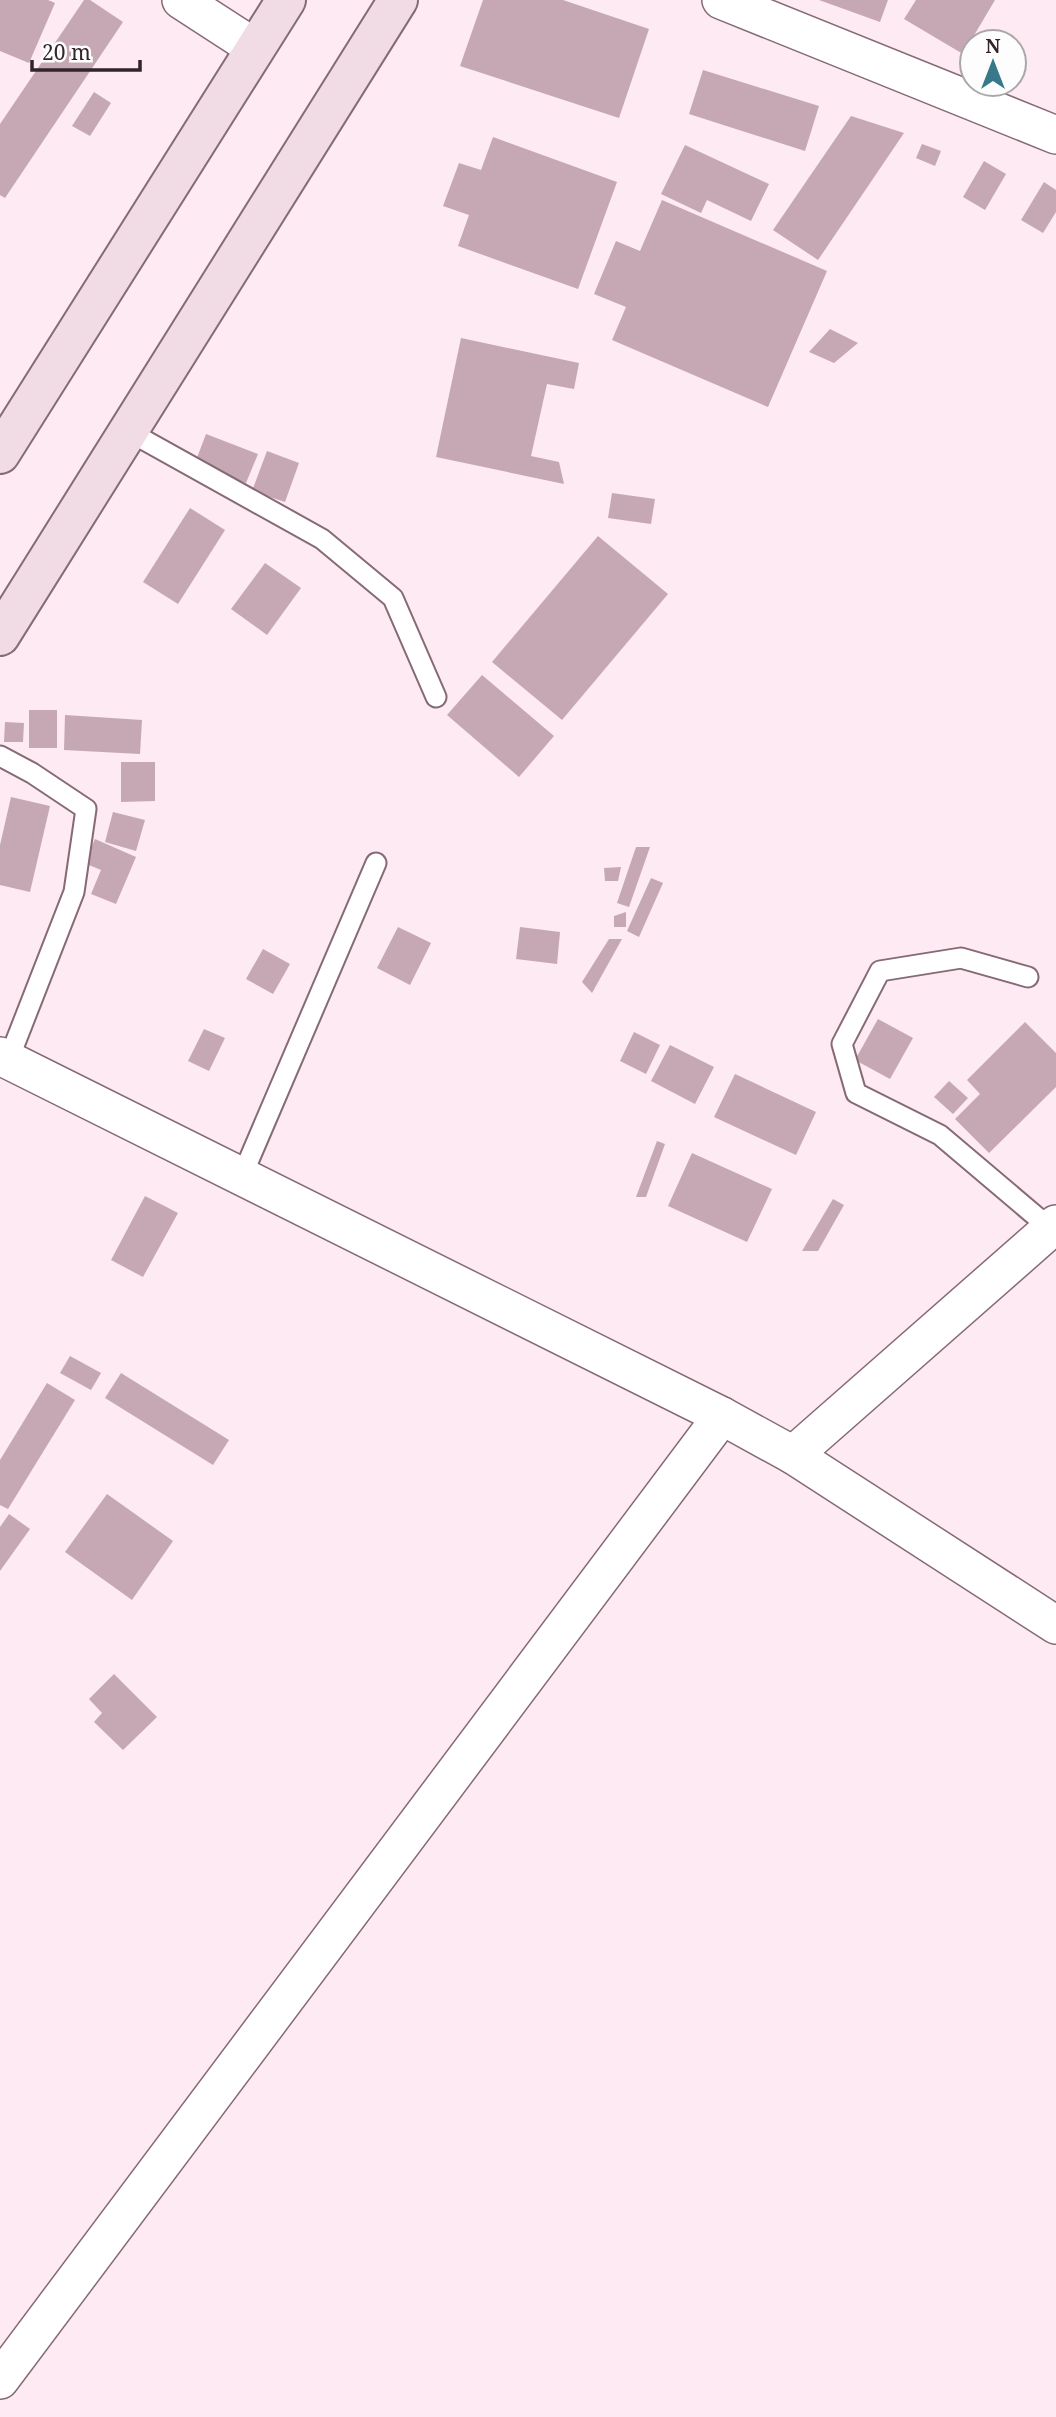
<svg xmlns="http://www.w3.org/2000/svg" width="1056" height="2417" viewBox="0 0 1056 2417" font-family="'Noto Serif',serif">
<rect width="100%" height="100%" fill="#fdeaf2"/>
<g fill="#c6a8b4">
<polygon points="0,0 48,0 55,3 29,63 0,51"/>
<polygon points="84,0 90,0 123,22 5,198 0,195 0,124"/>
<polygon points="483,0 563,0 649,29 619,118 460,66"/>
<polygon points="819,0 888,0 880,22"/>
<polygon points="916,0 995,0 963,54 904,19"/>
<polygon points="703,70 819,106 805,151 689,114"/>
<polygon points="94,92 111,103 90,136 72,126"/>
<polygon points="851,116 904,133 818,260 773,230"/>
<polygon points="493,137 617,182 578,289 458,246 469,215 443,206 459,163 481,170"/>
<polygon points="922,144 941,151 935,166 916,158"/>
<polygon points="685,145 769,184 751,221 707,200 701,213 661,194"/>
<polygon points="984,161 1006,174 985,210 963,197"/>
<polygon points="1044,182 1056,190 1056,212 1043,233 1021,220"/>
<polygon points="662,200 827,271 768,407 612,340 626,307 594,294 616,241 640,251"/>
<polygon points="830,329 858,343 834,363 809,352"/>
<polygon points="461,338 579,363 574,389 547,384 531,456 559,462 564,484 436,457"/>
<polygon points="206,434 258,454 246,483 195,463"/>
<polygon points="267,451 299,463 285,502 252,491"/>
<polygon points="612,493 655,499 651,524 608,518"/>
<polygon points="190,508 225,530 178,604 143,582"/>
<polygon points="598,536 668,594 562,720 492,662"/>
<polygon points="265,563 301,588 267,635 231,609"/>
<polygon points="482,675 554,736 519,777 447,715"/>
<rect x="29" y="710" width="28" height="38"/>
<polygon points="65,715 142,720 140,754 64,750"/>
<polygon points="5,722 24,723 23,742 4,742"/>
<polygon points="121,762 155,762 155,801 121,802"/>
<polygon points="11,797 50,806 30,892 0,885 0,845"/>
<polygon points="113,812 145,820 136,851 105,842"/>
<polygon points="95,839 136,857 116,904 91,894 101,870 84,863"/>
<polygon points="636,847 650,847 629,907 617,903"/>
<polygon points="621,867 618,881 605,881 604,868"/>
<polygon points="651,878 663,883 639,937 627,931"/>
<polygon points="626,912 626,927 614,927 614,916"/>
<polygon points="398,927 431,943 410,985 377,968"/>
<polygon points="520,927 560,932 557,964 516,959"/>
<polygon points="609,939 622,939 592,993 582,982"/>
<polygon points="263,949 290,964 273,994 246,979"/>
<polygon points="878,1019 913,1038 890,1079 855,1060"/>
<polygon points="1025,1022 1056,1053 1056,1087 989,1153 955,1119 980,1094 967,1080"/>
<polygon points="204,1029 225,1038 209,1071 188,1061"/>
<polygon points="634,1032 660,1045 646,1074 620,1061"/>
<polygon points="670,1045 714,1067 695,1104 651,1081"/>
<polygon points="735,1074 816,1112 796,1155 714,1117"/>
<polygon points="949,1081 968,1098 953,1114 934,1097"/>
<polygon points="657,1141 665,1144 646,1197 636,1197"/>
<polygon points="692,1153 772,1189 747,1242 668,1206"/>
<polygon points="145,1196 178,1213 143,1277 111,1260"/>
<polygon points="833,1199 844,1205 818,1251 802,1251"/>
<polygon points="70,1356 101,1373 91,1390 60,1373"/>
<polygon points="121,1373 229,1440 213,1465 105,1398"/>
<polygon points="47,1383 75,1400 8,1509 0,1505 0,1460"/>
<polygon points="107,1494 173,1541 132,1600 65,1552"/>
<polygon points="9,1514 30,1529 0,1571 0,1527"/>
<polygon points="114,1674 157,1717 123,1750 94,1722 102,1713 89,1699"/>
</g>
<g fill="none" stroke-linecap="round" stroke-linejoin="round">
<defs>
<g id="lane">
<polyline points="128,431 322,539 393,598 436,697"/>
<polyline points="0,756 32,773 86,809 74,892 8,1061"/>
<polyline points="1028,977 961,958 880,971 842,1044 856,1093 940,1135 1051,1229"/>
<polyline points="242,1176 376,863"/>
</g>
<g id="street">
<polyline points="181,0 255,48"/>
<polyline points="721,0 1056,135"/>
<polyline points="0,1056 722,1416 793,1455 1056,1625"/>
<polyline points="793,1455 1056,1224"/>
<polyline points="0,2380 722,1416"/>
</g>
<g id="secondary">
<polyline points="0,454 286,0"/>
<polyline points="0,636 398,0"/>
</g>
</defs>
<use href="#lane" stroke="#866a76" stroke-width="23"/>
<use href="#street" stroke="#866a76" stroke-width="40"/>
<use href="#secondary" stroke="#866a76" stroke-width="42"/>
<use href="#lane" stroke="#fff" stroke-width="19"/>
<use href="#street" stroke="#fff" stroke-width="37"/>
<use href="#secondary" stroke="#f1dce5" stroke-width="38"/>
</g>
<g transform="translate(993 63)"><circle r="33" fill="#fdfdfd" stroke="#aba7a9" stroke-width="2"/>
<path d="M0-5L12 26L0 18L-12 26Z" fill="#37798a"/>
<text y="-10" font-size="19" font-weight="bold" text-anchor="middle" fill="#31252a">N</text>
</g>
<path d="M32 60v10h108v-10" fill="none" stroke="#31252a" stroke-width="3.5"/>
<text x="42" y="60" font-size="21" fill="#31252a" stroke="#fdfdfd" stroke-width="5" paint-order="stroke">20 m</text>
</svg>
